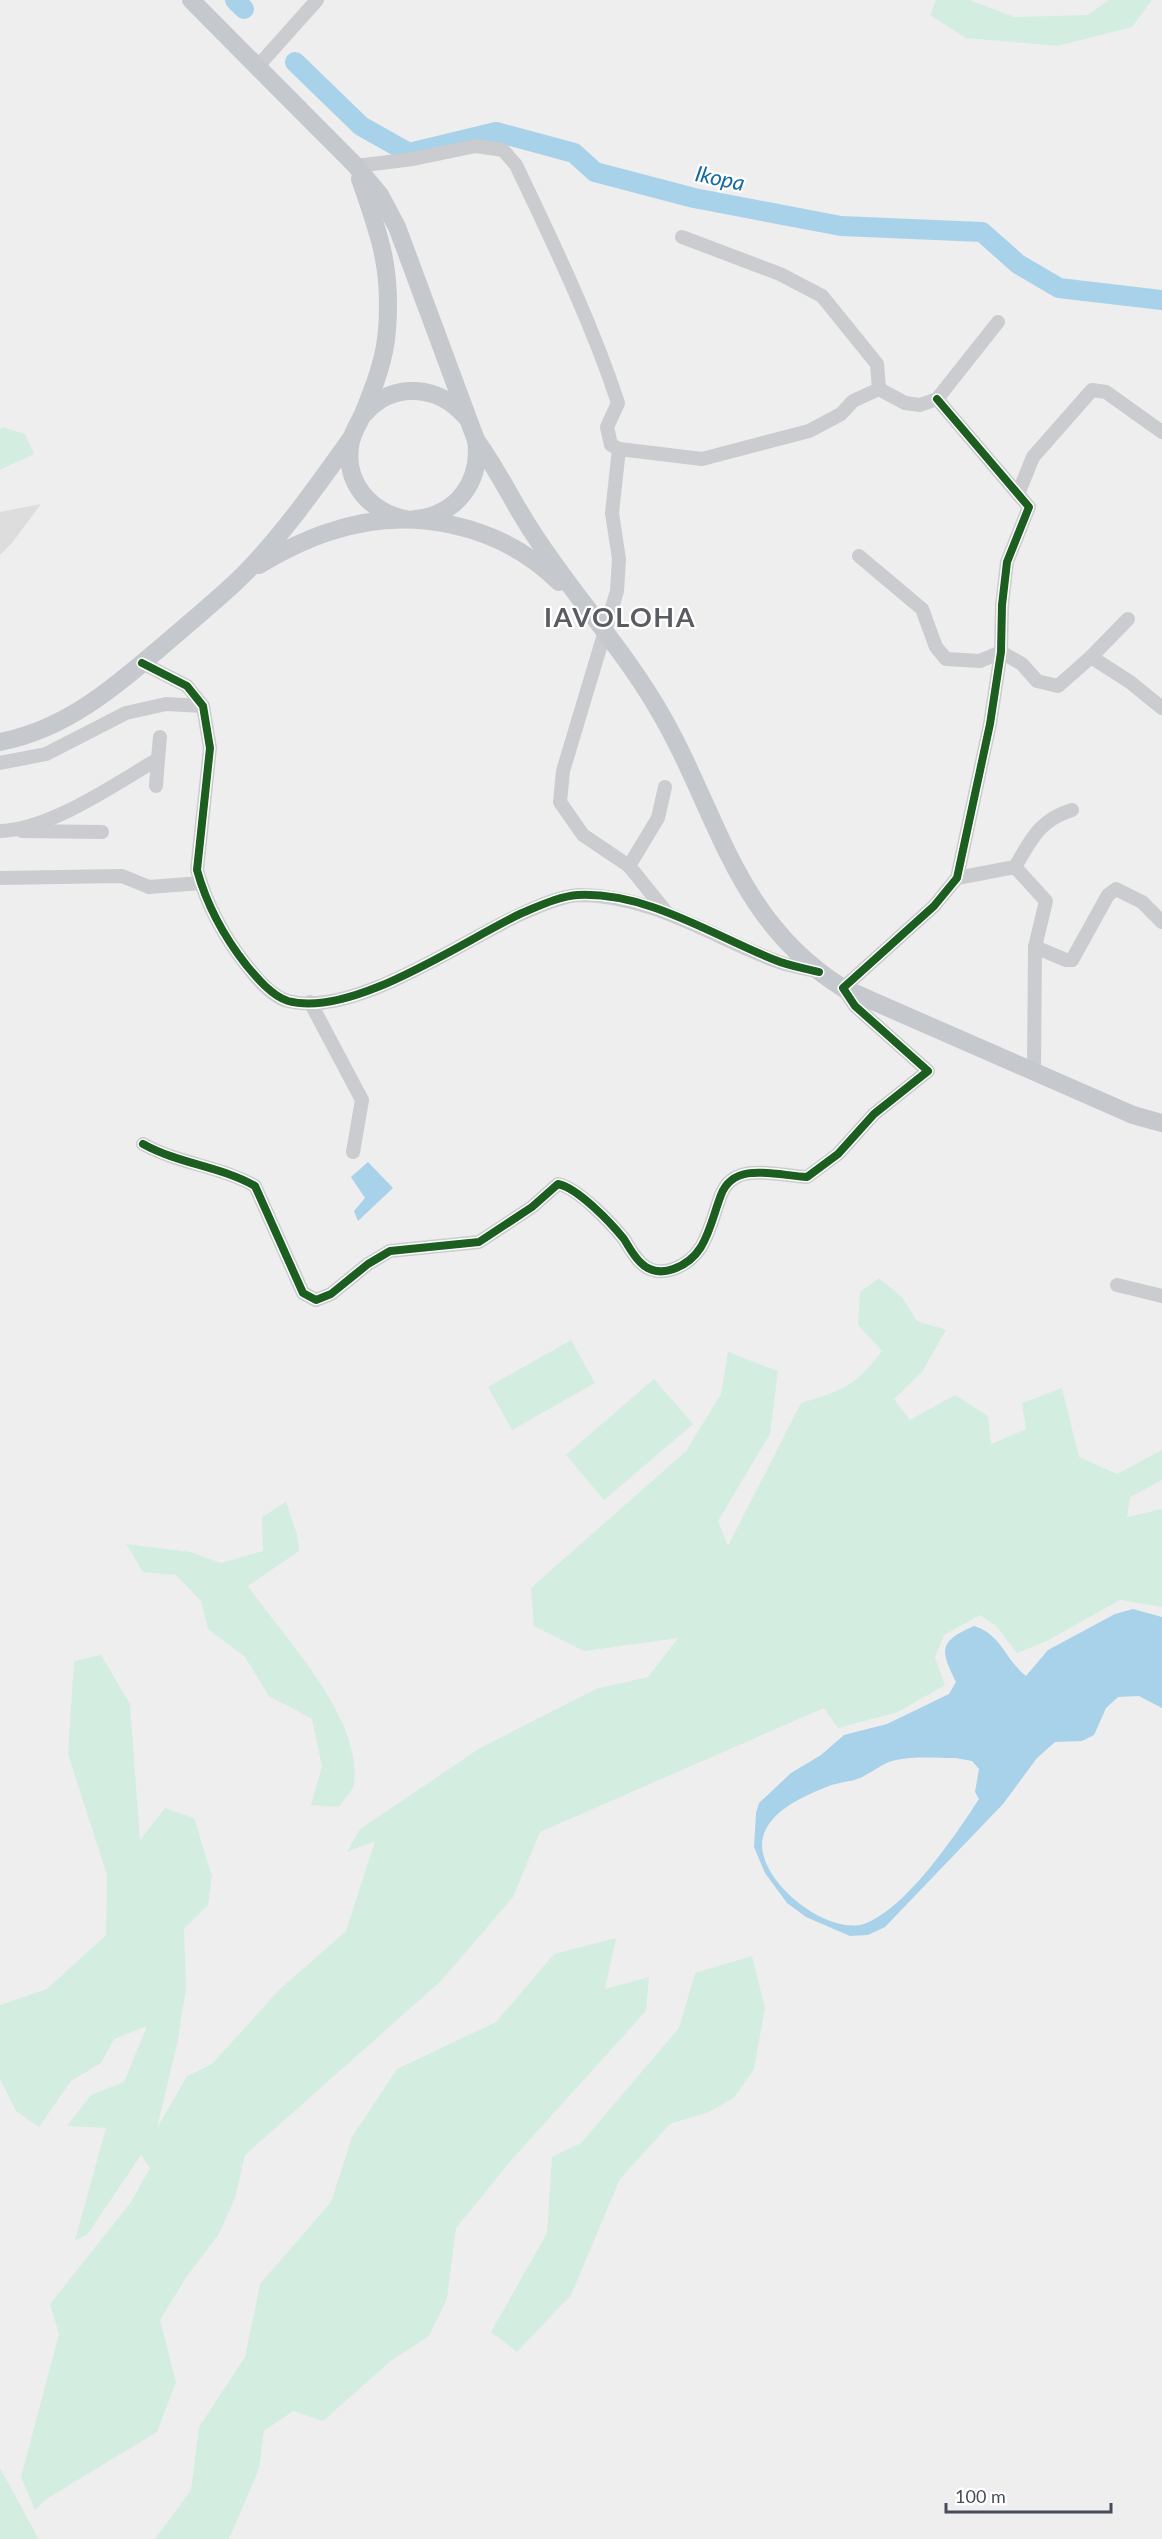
<svg xmlns="http://www.w3.org/2000/svg" width="1162" height="2539" viewBox="0 0 1162 2539" font-family="Lato,sans-serif">
<rect width="100%" height="100%" fill="#efeeee"/>
<polygon fill="#ddddde" points="41,504 12,543 0,555 0,512"/>
<g fill="#d3ede1">
<polygon points="936,0 969,0 1014,17 1088,15 1109,0 1152,0 1132,27 1058,46 966,38 930,15"/>
<polygon points="3,427 25,434 34,454 0,470 0,429"/>
<path d="M879,1278L902,1297L917,1321L946,1330L922,1372L894,1399L910,1420L955,1395L988,1416L991,1444L1026,1429L1022,1403L1062,1388L1079,1457L1117,1474L1162,1450V1480L1130,1497L1127,1517L1162,1509V1607L1120,1600L1047,1641L1017,1653L996,1626L980,1615L944,1635L935,1658L945,1685L898,1712L838,1728L824,1708L540,1832L513,1897L441,1981L245,2155L235,2198L219,2234L187,2276L160,2320L176,2382L157,2432L48,2498L35,2510L21,2477L59,2334L50,2304L131,2202L150,2168L141,2155L87,2235L75,2240L106,2128L67,2126L91,2095L124,2082L147,2026L114,2039L101,2063L71,2081L39,2127L16,2111L0,2079V2005L47,1989L106,1935L107,1875L68,1754L74,1661L101,1655L130,1704L140,1840L165,1808L194,1818L212,1876L208,1905L184,1929L186,1987L178,2040L157,2128L187,2076L212,2064L279,1990L346,1931L375,1841L347,1852L360,1829L480,1748L596,1689L648,1677L678,1638L584,1651L534,1626L531,1588L686,1451L721,1394L728,1352L778,1371L770,1434L718,1521L728,1546L801,1403C844,1390 854,1387 882,1351L858,1325L860,1292Z"/>
<polygon points="571,1340 595,1383 512,1430 488,1387"/>
<polygon points="654,1379 693,1424 604,1500 566,1455"/>
<path d="M286,1502L297,1534L299,1551L248,1586C283,1637 363,1717 354,1784C353,1791 343,1800 339,1807L311,1805L322,1766L312,1719L269,1696L245,1657L208,1629L201,1601L176,1575L143,1572L126,1544L190,1552L221,1563L263,1551L262,1517Z"/>
<polygon points="616,1938 605,1989 649,1977 646,2011 514,2157 456,2228 447,2299 429,2336 392,2360 323,2421 293,2411 264,2431 259,2469 229,2539 155,2539 191,2490 199,2427 245,2357 260,2284 331,2202 352,2137 397,2069 496,2022 554,1954"/>
<polygon points="752,1956 765,2008 754,2069 734,2098 708,2112 670,2124 620,2179 571,2295 517,2352 491,2332 547,2233 552,2157 581,2143 679,2028 695,1973"/>
<polygon points="0,2468 37,2536 38,2539 0,2539"/>
</g>
<g fill="#a8d1ea" fill-rule="evenodd">
<polygon points="368,1162 393,1188 358,1221 354,1211 365,1198 351,1177"/>
<path d="M1133,1609L1162,1617V1708L1139,1696L1118,1697L1106,1708L1094,1735L1082,1741L1055,1742L1037,1758L1003,1804L885,1927L868,1935L850,1936L806,1917L787,1903L765,1873L754,1847L756,1813L759,1803L791,1773L821,1755L844,1735L887,1724L949,1694L956,1682C941,1651 937,1642 974,1626C1002,1635 1003,1657 1026,1676L1048,1650L1115,1614ZM955,1758L972,1761L979,1769L975,1792L979,1799C955,1836 906,1909 864,1924C825,1936 753,1877 763,1837C770,1810 806,1795 829,1786C839,1782 850,1782 860,1778C872,1773 883,1762 896,1760C915,1756 936,1758 955,1758Z"/>
</g>
<g fill="none" stroke-linecap="round" stroke-linejoin="round">
<g stroke="#a8d1ea" stroke-width="20">
<polyline points="235,0 244,9"/>
<polyline points="295,62 361,126 409,153 496,132 574,153 595,172 694,198 841,226 982,232 1018,264 1059,288 1162,300"/>
</g>
<g stroke="#cacccf" stroke-width="14">
<polyline points="258,66 317,0"/>
<path d="M356,166L413,159L476,146L503,150L516,165C553,243 591,321 618,403L607,427L611,445L619,449"/>
<polyline points="682,237 780,274 822,296 877,364 879,389"/>
<polyline points="1018,494 1033,457 1092,390 1106,392 1162,432"/>
<polyline points="859,556 922,609 936,647 946,659 980,661 1001,652 1022,664 1037,681 1058,686 1091,657 1130,682 1162,708"/>
<polyline points="1091,657 1128,619"/>
<path d="M142,663L187,686L203,706L210,748L197,870C207,906 224,937 247,966C257,979 272,997 288,1001C354,1018 460,942 519,915C536,907 560,896 579,895C651,895 711,936 776,961C789,966 803,968 816,971"/>
<polyline points="158,759 160,737"/>
<polyline points="0,763 46,754 126,713 166,704 203,706"/>
<path d="M0,831C50,830 115,784 158,759L156,786"/>
<polyline points="22,831 102,832"/>
<polyline points="629,866 658,818 665,787"/>
<polyline points="1015,867 1046,901 1035,947 1034,1071"/>
<polyline points="0,878 122,876 149,887 201,883"/>
<path d="M957,878L1015,867C1031,840 1039,820 1072,810"/>
<polyline points="667,913 629,866 583,835 560,802 563,771 617,591 619,559 612,513 619,449 702,459 809,431 841,414 853,401 879,389 905,403 920,405 937,399 998,322"/>
<polyline points="1035,947 1066,960 1072,960 1108,895 1116,889 1142,902 1162,922"/>
<polyline points="310,1002 362,1100 353,1152"/>
<path d="M143,1144C179,1164 220,1166 255,1186L303,1293L316,1300L331,1294L368,1264L390,1251L479,1242L532,1207L558,1184C578,1188 611,1223 624,1239C629,1247 633,1255 640,1262C659,1282 689,1266 701,1247C711,1230 714,1213 721,1195C734,1160 778,1176 807,1177L838,1154L874,1114L928,1071L855,1006L843,988L934,906L957,878L990,724L1001,652L1002,605L1007,562L1029,507L937,399"/>
<polyline points="1117,1285 1162,1296"/>
</g>
<g stroke="#c5c8cc" stroke-width="18">
<path d="M191,0L356,166L380,195L397,227L476,440C482,481 457,515 415,519"/>
<path d="M360,179C380,236 392,269 387,330C385,359 374,387 363,414C358,425 351,434 350,447C345,484 371,512 405,519"/>
<path d="M365,413C393,381 439,385 466,417"/>
<path d="M476,440C498,470 513,503 533,533C571,592 619,644 655,704C718,808 731,918 843,988L1133,1115L1162,1123"/>
<path d="M259,565C281,552 304,540 329,532C409,505 499,523 559,582"/>
<path d="M0,742C67,729 116,686 166,643C193,619 223,596 248,570C287,529 319,483 352,437"/>
</g>
<defs>
<g id="cycleway">
<path d="M142,663L187,686L203,706L210,748L197,870C207,906 224,937 247,966C257,978 272,996 288,1001C352,1019 464,940 522,913C539,906 560,896 578,895C648,892 712,935 775,960C789,966 804,968 819,972"/>
<path d="M143,1144C179,1164 220,1166 255,1186L303,1293L316,1300L331,1294L368,1264L390,1251L479,1242L532,1207L558,1184C578,1188 611,1223 624,1239C629,1247 633,1255 640,1262C659,1282 689,1266 701,1247C711,1230 714,1213 721,1195C734,1160 778,1176 807,1177L838,1154L874,1114L928,1071L855,1006L843,988L934,906L957,878L990,724L1001,652L1002,605L1007,562L1029,507L937,399"/>
</g>
</defs>
<use href="#cycleway" stroke="#fff" stroke-width="11"/>
<use href="#cycleway" stroke="#1b5e20" stroke-width="8"/>
</g>
<g text-anchor="middle" stroke-width="4.5" stroke-linejoin="round" paint-order="stroke">
<g font-size="22" font-style="italic" fill="#106aa2" stroke="#fff">
<text transform="translate(720 178) rotate(12)" y="8">Ikopa</text>
</g>
<g font-size="27" font-weight="bold" letter-spacing="1.5" fill="#5a5c62" stroke="#fff">
<text x="620" y="627">IAVOLOHA</text>
</g>
</g>
<path d="M946 2503v9h165v-9" fill="none" stroke="#464d5a" stroke-width="3"/>
<text x="955" y="2503" font-size="18" fill="#464d5a" stroke="#ffffff" stroke-width="4.5" paint-order="stroke">100 m</text>
</svg>
